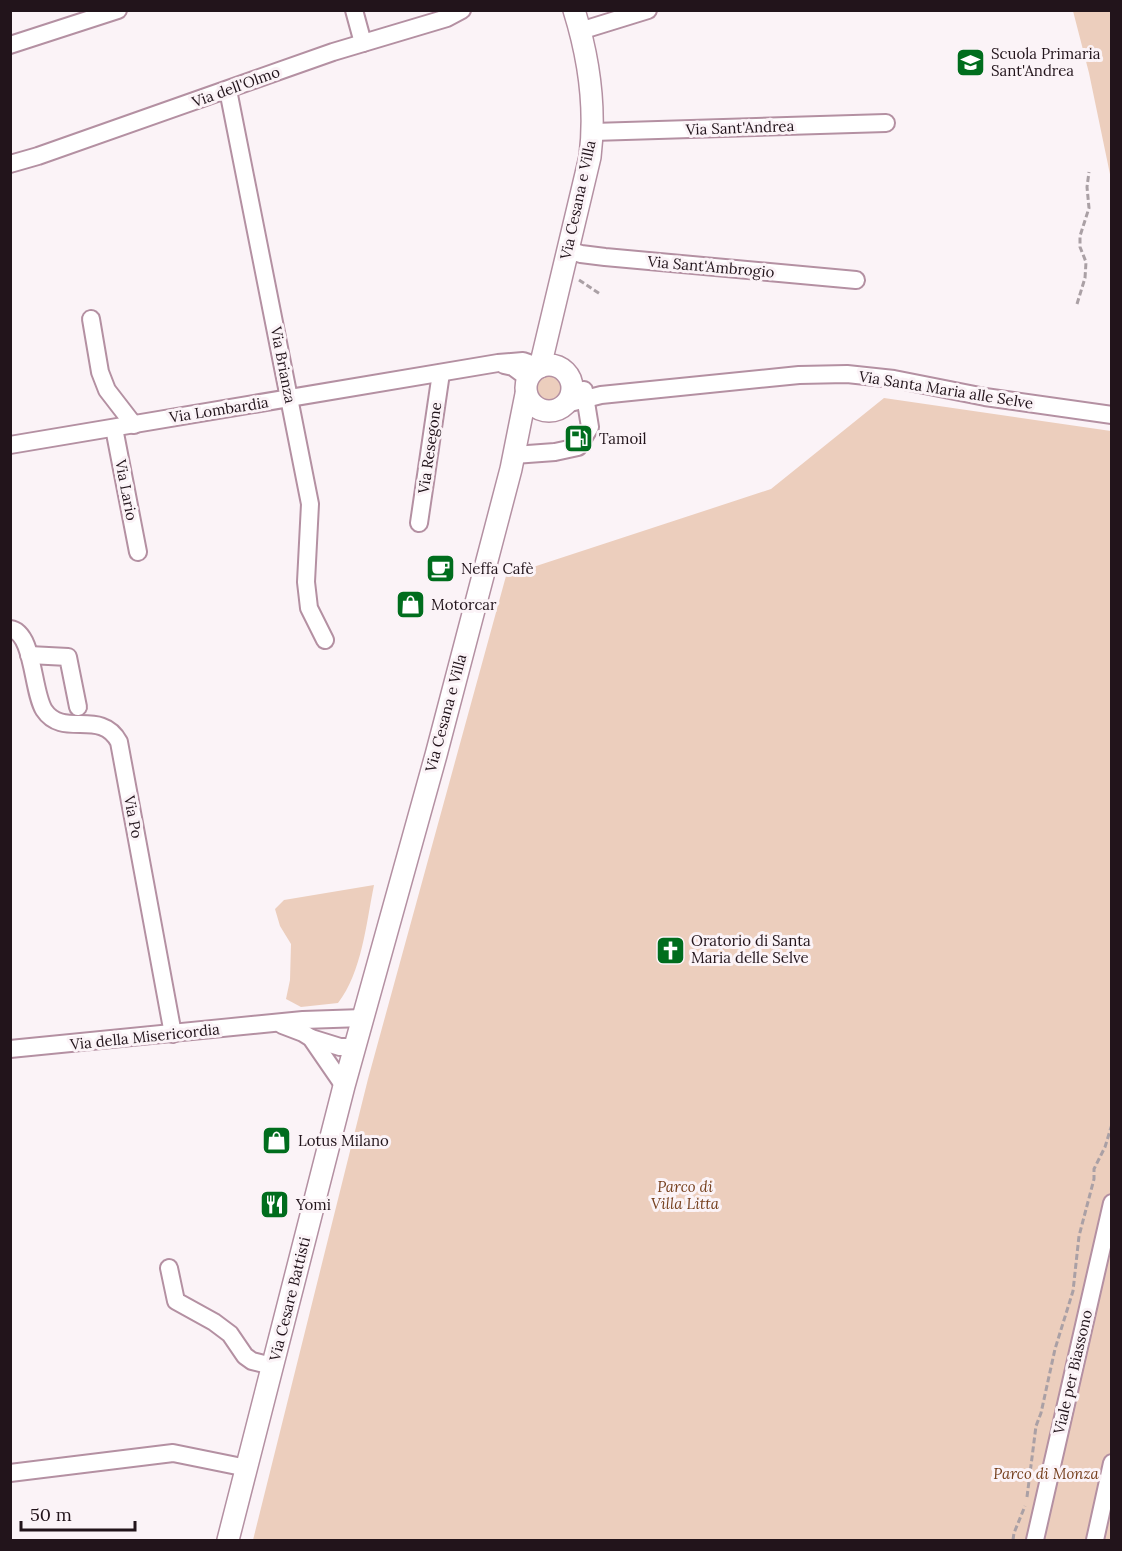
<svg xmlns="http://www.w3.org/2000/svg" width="1122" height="1551" viewBox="0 0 1122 1551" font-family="Lora,serif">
<rect width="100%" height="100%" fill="#fbf3f7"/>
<g fill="#eccebd">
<polygon points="1073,11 1111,11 1111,179 1089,73"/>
<circle cx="549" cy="387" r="13"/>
<polygon points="884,398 1111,431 1111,1540 253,1540 368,1079 506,576 771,489"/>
<path d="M374,885C366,924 362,972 338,1003L301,1007L286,999L290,980L291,944L280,926L275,909L284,900Z"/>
</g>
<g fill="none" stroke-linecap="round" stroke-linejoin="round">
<defs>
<g id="minor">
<polyline points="354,10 363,43"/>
<polyline points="580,31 648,10"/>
<polyline points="10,45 118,10"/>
<polyline points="228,90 310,504 306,582 309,608 325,640"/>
<polyline points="593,132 886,123"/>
<polyline points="10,164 38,156 333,52 447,18 462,10"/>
<polyline points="568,250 581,254 605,257 856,280"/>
<polyline points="91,319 100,372 107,390 134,425"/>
<polyline points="504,365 513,367 528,378"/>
<polyline points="566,404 601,395 799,375 847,374 894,379 985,397 1112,415"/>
<polyline points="114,428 138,552"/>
<polyline points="10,445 498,363 523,361 540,367"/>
<polyline points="514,455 555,452 578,447 590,427 584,390"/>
<polyline points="419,523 441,373"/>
<path d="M10,629C34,632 32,691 44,710C63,739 101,708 119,742L173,1034"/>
<polyline points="29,655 68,657 78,707"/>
<polyline points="282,1025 303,1033 311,1038 344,1086"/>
<polyline points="311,1038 340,1047 355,1047"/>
<polyline points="10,1049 303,1020 363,1018"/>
<polyline points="169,1268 176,1301 214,1322 230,1334 245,1356 252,1361 272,1366"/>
<polyline points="10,1473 173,1453 247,1468"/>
<polyline points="1035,1540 1112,1203"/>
<polyline points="1095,1540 1112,1463"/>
</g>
<g id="major">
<circle cx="549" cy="388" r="23"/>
<path d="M540,367L590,157C596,108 589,58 574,10"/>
<polyline points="228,1540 344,1086 436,755 511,469 526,394"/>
</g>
</defs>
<use href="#minor" stroke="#b490a2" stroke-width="20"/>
<use href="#major" stroke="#b490a2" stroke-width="24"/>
<g stroke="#aaa0a5" stroke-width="3" stroke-dasharray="6 3" stroke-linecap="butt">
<polyline points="579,280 600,294"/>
<polyline points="1077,304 1085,278 1086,262 1080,247 1080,236 1089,208 1087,187 1089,172"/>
<polyline points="1027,1497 1036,1426 1041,1413 1055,1349 1073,1291 1079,1236 1094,1179 1094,1169 1105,1147 1112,1124"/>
<polyline points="1013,1540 1014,1533 1025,1506"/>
</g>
<use href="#minor" stroke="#fff" stroke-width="16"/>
<use href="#major" stroke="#fff" stroke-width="21"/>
</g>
<defs>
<symbol id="school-square" viewBox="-11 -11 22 22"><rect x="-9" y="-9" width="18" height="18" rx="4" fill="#006d1d" stroke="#fbf3f7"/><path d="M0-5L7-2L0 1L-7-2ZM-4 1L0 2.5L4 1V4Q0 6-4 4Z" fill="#fff"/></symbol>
<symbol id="fuel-square" viewBox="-11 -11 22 22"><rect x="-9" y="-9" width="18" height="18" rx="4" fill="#006d1d" stroke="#fbf3f7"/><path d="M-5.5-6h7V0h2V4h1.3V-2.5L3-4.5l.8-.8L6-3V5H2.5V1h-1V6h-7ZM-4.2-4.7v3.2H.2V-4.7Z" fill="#fff"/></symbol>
<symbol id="cafe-square" viewBox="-11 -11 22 22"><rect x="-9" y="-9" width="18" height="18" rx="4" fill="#006d1d" stroke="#fbf3f7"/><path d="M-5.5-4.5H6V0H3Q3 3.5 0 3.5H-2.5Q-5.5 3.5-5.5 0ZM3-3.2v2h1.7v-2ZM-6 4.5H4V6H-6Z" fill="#fff"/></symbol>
<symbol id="shop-square" viewBox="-11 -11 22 22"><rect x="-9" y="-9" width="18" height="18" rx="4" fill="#006d1d" stroke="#fbf3f7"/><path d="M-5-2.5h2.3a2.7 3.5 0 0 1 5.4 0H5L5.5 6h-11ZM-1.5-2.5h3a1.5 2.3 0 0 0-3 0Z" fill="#fff"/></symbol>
<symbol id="church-square" viewBox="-11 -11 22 22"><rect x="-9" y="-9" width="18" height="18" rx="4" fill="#006d1d" stroke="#fbf3f7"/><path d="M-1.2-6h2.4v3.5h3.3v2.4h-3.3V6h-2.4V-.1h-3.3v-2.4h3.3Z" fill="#fff"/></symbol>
<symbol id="restaurant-square" viewBox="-11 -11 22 22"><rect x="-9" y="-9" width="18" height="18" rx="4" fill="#006d1d" stroke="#fbf3f7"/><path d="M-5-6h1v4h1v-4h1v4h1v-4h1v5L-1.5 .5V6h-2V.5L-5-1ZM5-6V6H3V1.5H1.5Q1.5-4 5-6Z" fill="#fff"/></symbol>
</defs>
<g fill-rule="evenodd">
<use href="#school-square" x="954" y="46" width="33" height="33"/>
<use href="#fuel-square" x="562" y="422" width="33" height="33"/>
<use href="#cafe-square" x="424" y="552" width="33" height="33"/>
<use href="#shop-square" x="394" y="588" width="33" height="33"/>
<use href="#church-square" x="654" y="934" width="33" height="33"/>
<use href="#shop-square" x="260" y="1124" width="33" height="33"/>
<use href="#restaurant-square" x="258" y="1188" width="33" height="33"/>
</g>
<g text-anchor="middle" stroke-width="6" stroke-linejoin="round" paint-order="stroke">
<g font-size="15" fill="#22141b" stroke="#fbf3f7" text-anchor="start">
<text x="991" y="59">Scuola Primaria<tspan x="991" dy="17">Sant'Andrea</tspan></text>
<text x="599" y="444">Tamoil</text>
<text x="461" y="574">Neffa Cafè</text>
<text x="431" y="610">Motorcar</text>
<text x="691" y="946">Oratorio di Santa<tspan x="691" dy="17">Maria delle Selve</tspan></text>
<text x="298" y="1146">Lotus Milano</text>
<text x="296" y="1210">Yomi</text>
</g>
<g font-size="15" fill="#22141b" stroke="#fbf3f7">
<text transform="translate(236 87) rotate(-20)" y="5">Via dell'Olmo</text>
<text transform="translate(740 128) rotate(-2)" y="5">Via Sant'Andrea</text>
<text transform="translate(578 200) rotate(-78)" y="5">Via Cesana e Villa</text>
<text transform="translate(711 267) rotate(5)" y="5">Via Sant'Ambrogio</text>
<text transform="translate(283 365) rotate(79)" y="5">Via Brianza</text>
<text transform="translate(946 390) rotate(9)" y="5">Via Santa Maria alle Selve</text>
<text transform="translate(219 410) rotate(-9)" y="5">Via Lombardia</text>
<text transform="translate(430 448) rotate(-82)" y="5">Via Resegone</text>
<text transform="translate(126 490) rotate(79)" y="5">Via Lario</text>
<text transform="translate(446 713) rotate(-75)" y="5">Via Cesana e Villa</text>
<text transform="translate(133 817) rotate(79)" y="5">Via Po</text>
<text transform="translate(145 1037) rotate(-6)" y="5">Via della Misericordia</text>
<text transform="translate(290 1299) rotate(-76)" y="5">Via Cesare Battisti</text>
<text transform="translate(1073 1372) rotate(-77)" y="5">Viale per Biassono</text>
</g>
<g font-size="15" font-style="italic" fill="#76401e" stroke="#fbf3f7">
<text x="685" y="1192">Parco di<tspan x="685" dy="17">Villa Litta</tspan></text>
<text x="1046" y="1479">Parco di Monza</text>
</g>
</g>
<rect width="1122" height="1551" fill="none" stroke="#22141b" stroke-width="24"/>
<path d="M21 1521v9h114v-9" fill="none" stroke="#22141b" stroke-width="3"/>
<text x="30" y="1521" font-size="18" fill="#22141b" stroke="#fbf3f7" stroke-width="4.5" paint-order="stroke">50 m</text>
</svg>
